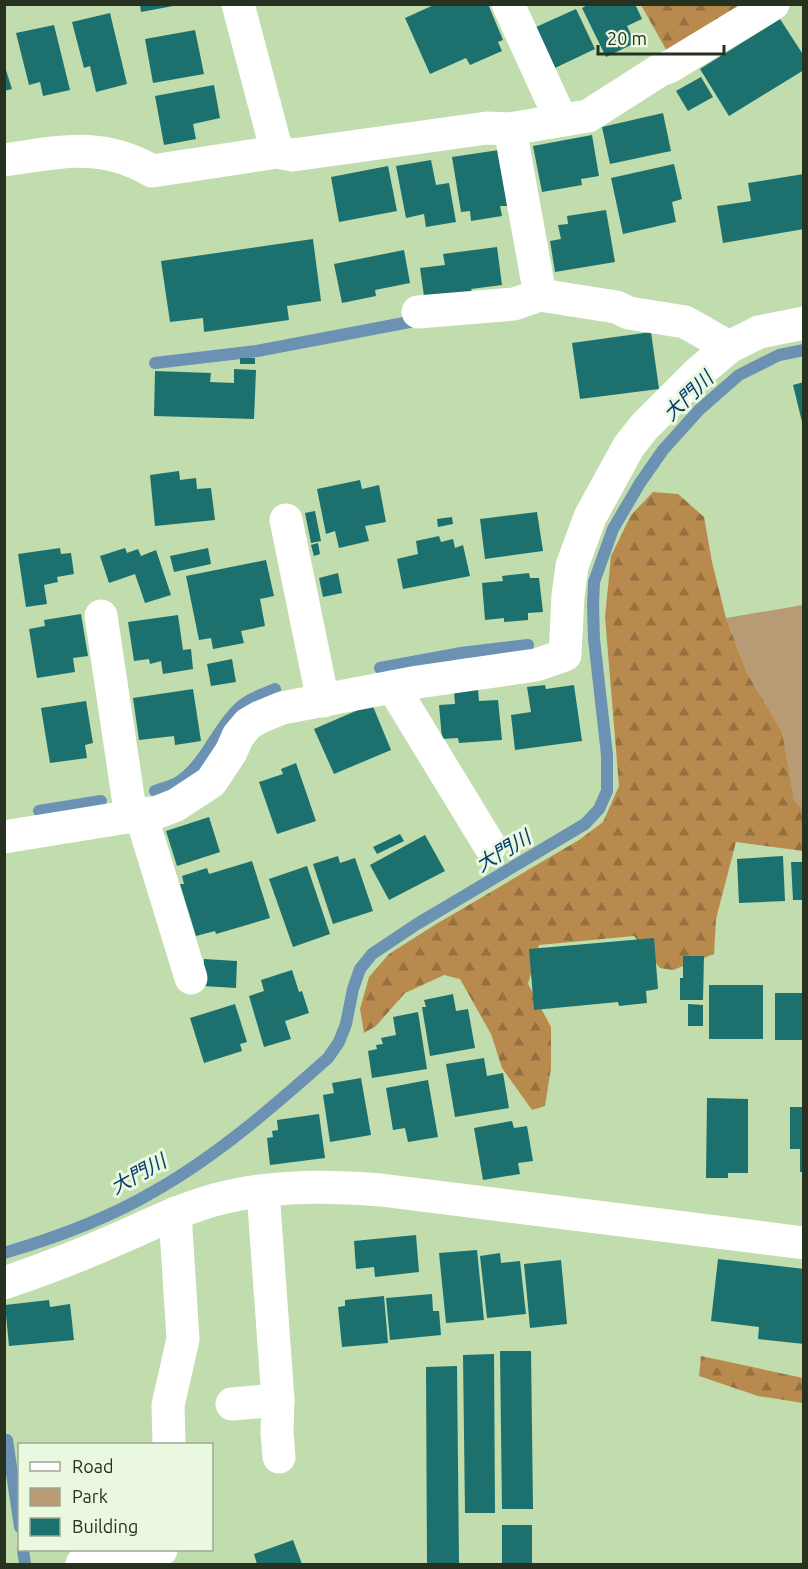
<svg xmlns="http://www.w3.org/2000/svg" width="808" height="1569" viewBox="0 0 808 1569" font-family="Ubuntu,'Noto Sans JP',sans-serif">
<defs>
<pattern id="forest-firs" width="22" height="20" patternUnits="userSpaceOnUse" patternTransform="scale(1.5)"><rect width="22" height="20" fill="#b98a4e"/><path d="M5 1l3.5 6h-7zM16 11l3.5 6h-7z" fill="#967140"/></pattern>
</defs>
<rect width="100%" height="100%" fill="#c1dcad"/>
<polygon fill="#b89a75" points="803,605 803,810 794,801 782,731 748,675 726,618"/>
<g fill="url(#forest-firs)">
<polygon points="641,5 748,5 668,53"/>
<polygon points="653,492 678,494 704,517 712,562 726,618 748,675 782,731 794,800 803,810 803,851 736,842 716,919 714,954 673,970 660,968 634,936 539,945 528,984 551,1027 551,1068 545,1106 532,1110 502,1068 491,1034 460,979 444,975 405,993 376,1026 364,1033 360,1009 369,977 389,954 433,926 579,840 603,822 619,786 605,617 611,556 631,515"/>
<polygon points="701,1356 803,1378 803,1403 758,1396 699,1376"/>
</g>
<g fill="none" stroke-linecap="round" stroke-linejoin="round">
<g stroke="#6c92b3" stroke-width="12">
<polyline points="155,363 257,351 420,320"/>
<polyline points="380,668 461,653 528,645"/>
<path d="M155,791C162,788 170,787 177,783C206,765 215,731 238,709C248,699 263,694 275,689"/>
<polyline points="39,811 101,801"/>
<path d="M4,1253C55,1238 107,1219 153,1192C217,1156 274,1106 328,1058L339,1042L346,1024L353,989L360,969L372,954L417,924L585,824L599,809L607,791V755L594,639L593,605L594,582L613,529L640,483L663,450L699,410L739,375L779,355L804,350"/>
<polyline points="7,1440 20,1527"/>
<polyline points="23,1550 25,1564"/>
</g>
</g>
<g fill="#1c716f">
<polygon points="140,4 173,4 173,6 141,12"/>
<polygon points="436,4 488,4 503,40 498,42 502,51 470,65 466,58 430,74 405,18"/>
<polygon points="589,4 635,4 642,19 627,26 635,43 606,57 582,8"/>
<polygon points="576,9 595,49 555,68 536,27"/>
<polygon points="110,13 127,84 96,92 90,66 84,68 72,22"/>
<polygon points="780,19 804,56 804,70 729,116 700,69"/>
<polygon points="54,25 70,90 43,96 40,82 29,85 16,33"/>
<polygon points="195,30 204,74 153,83 145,39"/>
<polygon points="4,64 12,89 4,91"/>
<polygon points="701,77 713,97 688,111 676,91"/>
<polygon points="214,85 220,118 193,124 196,139 164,145 155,96"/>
<polygon points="663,113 671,151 610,164 602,127"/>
<polygon points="592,135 599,176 581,179 582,185 542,192 533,146"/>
<polygon points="499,150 507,206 500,206 502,216 471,221 470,211 461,212 452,157"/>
<polygon points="431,160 436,185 449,183 456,222 426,227 424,214 406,218 396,166"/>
<polygon points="674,164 682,199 672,202 676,222 623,234 611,178"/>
<polygon points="388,166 397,211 339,222 331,177"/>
<polygon points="804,174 804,229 723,243 717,206 751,201 748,183"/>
<polygon points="606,210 615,262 555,272 550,241 561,239 558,225 568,224 567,216"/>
<polygon points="313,239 321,301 287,306 289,320 204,332 203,318 170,322 161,261"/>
<polygon points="497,247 502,285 471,289 473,294 424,296 420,268 445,265 443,254"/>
<polygon points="404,250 410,283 375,290 376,296 342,303 334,264"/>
<polygon points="651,332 659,389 580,399 572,343"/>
<rect x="240" y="358" width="15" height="6"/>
<polygon points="234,369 256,370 254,419 154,416 155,371 211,373 210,382 234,383"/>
<polygon points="804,382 804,426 803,426 793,385"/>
<polygon points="179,471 180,480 196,478 197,489 211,488 215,520 155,526 150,475"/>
<polygon points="360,480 362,489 379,485 386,522 365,526 369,541 339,548 335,531 326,534 317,489"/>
<polygon points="315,511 321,541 311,543 305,513"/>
<polygon points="537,512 543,551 485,559 480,519"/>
<polygon points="452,517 453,524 438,527 437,519"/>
<polygon points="439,536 441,542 453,539 455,548 463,545 470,576 403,589 397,559 418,554 416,541"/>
<polygon points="318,543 320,554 314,556 311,545"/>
<polygon points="60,548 61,554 71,553 74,574 57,577 58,582 44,585 47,604 26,607 18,554"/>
<polygon points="125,548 127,553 138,549 141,556 156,550 171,595 145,603 135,574 109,583 100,556"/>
<polygon points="208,548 211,564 174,572 170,556"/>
<polygon points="266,560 274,596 260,599 265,626 241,631 244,643 213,649 211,638 199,640 186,576"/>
<polygon points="338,573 342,593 323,597 319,578"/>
<polygon points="529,573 530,578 539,578 543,612 528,613 528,620 504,622 504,618 485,620 482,583 503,581 502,576"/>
<polygon points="81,614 88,656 73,658 75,672 37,678 29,629 45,626 44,620"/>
<polygon points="178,615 183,650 191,649 193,669 163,674 161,661 150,664 149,659 134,661 128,622"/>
<polygon points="232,659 236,682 211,686 207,664"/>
<polygon points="545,685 546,689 574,685 582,741 515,750 511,715 531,712 527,687"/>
<polygon points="193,689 201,741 175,745 174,736 139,740 133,698"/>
<polygon points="478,689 479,701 498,700 502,740 459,743 458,738 442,739 439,705 455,704 454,691"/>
<polygon points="86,701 93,743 85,745 87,758 50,763 41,708"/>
<polygon points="372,704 391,750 334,774 314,729"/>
<polygon points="296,763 316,821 277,834 259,782 283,774 281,769"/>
<polygon points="209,817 220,852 177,866 166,831"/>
<polygon points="400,834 404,841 377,854 373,847"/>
<polygon points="425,835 445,871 389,900 370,865"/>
<polygon points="338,856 340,863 355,858 373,911 333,924 313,864"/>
<polygon points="783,856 785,901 739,903 737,859"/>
<polygon points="252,861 270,918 216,934 215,931 196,936 180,884 184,884 182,876 207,868 209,874"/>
<polygon points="791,862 804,862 804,900 793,900"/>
<polygon points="307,866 330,934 293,947 269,879"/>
<polygon points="654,938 658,989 646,991 647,1003 619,1006 618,1002 534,1010 529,949"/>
<polygon points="683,956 704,956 703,1000 680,1000 680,978 683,978"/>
<polygon points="204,959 237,961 236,988 203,986"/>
<polygon points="292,970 299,992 302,991 309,1013 285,1021 291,1039 264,1047 249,996 264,991 261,980"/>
<rect x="709" y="985" width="54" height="54"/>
<rect x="775" y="993" width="29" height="47"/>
<polygon points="453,994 456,1011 468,1009 475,1048 430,1056 422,1007 426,1007 424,1000"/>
<polygon points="235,1004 247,1042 240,1044 242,1051 204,1063 190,1018"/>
<polygon points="688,1004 703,1005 703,1026 688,1026"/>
<polygon points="418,1012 427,1069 372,1078 368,1051 377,1049 376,1045 383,1044 381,1038 396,1035 393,1017"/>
<polygon points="484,1058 487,1076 503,1073 509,1108 455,1117 446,1064"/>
<polygon points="361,1078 371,1135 330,1142 323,1095 334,1093 332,1083"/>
<polygon points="428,1080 438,1137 408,1142 405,1128 393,1130 386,1088"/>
<polygon points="707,1098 748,1099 748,1173 728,1173 728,1178 706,1178"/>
<polygon points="790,1107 804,1107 804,1172 800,1172 800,1149 790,1149"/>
<polygon points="319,1114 325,1158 270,1165 267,1138 273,1137 272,1131 278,1130 277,1120"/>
<polygon points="512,1121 514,1128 527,1126 533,1161 518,1163 520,1174 483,1180 474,1128"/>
<polygon points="416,1235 419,1272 375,1277 374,1267 356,1269 354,1241"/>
<polygon points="477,1250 484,1320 446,1323 439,1253"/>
<polygon points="500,1253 501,1263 520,1261 526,1314 487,1318 480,1256"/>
<polygon points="718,1259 804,1269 804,1344 758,1339 759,1327 711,1321"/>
<polygon points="561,1260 567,1324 530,1328 524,1264"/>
<polygon points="432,1294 433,1311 439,1311 441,1335 390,1340 386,1298"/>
<polygon points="384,1296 388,1343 342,1347 338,1307 345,1306 345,1300"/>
<polygon points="49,1300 50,1307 70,1304 74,1340 9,1346 5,1305"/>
<polygon points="500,1351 531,1351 533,1509 502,1509"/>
<polygon points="494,1354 495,1513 465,1513 463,1355"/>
<polygon points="457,1366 459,1564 427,1564 426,1367"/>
<rect x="502" y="1525" width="30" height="39"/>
<polygon points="293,1540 302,1564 257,1564 254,1554"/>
</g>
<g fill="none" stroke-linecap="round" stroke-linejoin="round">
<g stroke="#fff" stroke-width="33">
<polyline points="238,4 277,152"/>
<polyline points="508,4 561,120"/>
<polyline points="510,129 540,295 616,307 629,313 685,322 729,347"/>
<path d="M4,160C59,152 102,141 152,171L277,152L293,155L487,128L510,129L588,116L660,70L669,67L773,4"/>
<polyline points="418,312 514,304 540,295"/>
<polyline points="286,520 323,701"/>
<polyline points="101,616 131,817"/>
<polyline points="393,687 490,846"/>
<polyline points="141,815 191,978"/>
<polyline points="4,837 158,812 176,805 211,782 231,752 238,736 248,724 260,717 282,708 418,682 536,665 565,655 568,596 572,566 590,517 629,446 644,427 698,373 729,347 759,332 804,323"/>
<polyline points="263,1191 278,1400 277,1432 279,1457"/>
<path d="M4,1283C42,1270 79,1256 115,1240C152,1224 187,1206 226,1197C278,1185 329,1186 381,1190L804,1243"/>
<polyline points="232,1404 278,1400"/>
<polyline points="169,1444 168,1405 183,1339 175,1213"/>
<polyline points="82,1564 161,1550"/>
</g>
</g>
<g text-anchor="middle" stroke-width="6" stroke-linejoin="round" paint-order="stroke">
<g font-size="20" font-style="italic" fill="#073d6f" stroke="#eaf8e0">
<text transform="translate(688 396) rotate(-44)" y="7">大門川</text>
<text transform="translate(503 851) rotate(-31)" y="7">大門川</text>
<text transform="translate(138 1174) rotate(-29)" y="7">大門川</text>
</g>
</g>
<rect width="808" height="1569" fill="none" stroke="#27311f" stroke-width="12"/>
<rect x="18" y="1443" width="195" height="108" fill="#eaf8e0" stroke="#9ca893" stroke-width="1.5"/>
<rect x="30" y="1462" width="30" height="9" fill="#ffffff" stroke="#9ca893" stroke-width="1.5"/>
<text x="72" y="1473" font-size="18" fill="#27311f">Road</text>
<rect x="30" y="1488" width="30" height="18" fill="#b89a75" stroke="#9ca893" stroke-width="1.5"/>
<text x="72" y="1503" font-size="18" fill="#27311f">Park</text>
<rect x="30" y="1518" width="30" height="18" fill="#1c716f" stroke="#9ca893" stroke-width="1.5"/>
<text x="72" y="1533" font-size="18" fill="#27311f">Building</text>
<path d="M598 45v9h126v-9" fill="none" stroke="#27311f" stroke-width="3"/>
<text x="607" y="45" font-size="18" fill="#27311f" stroke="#eaf8e0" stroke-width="4.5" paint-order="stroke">20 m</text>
</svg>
